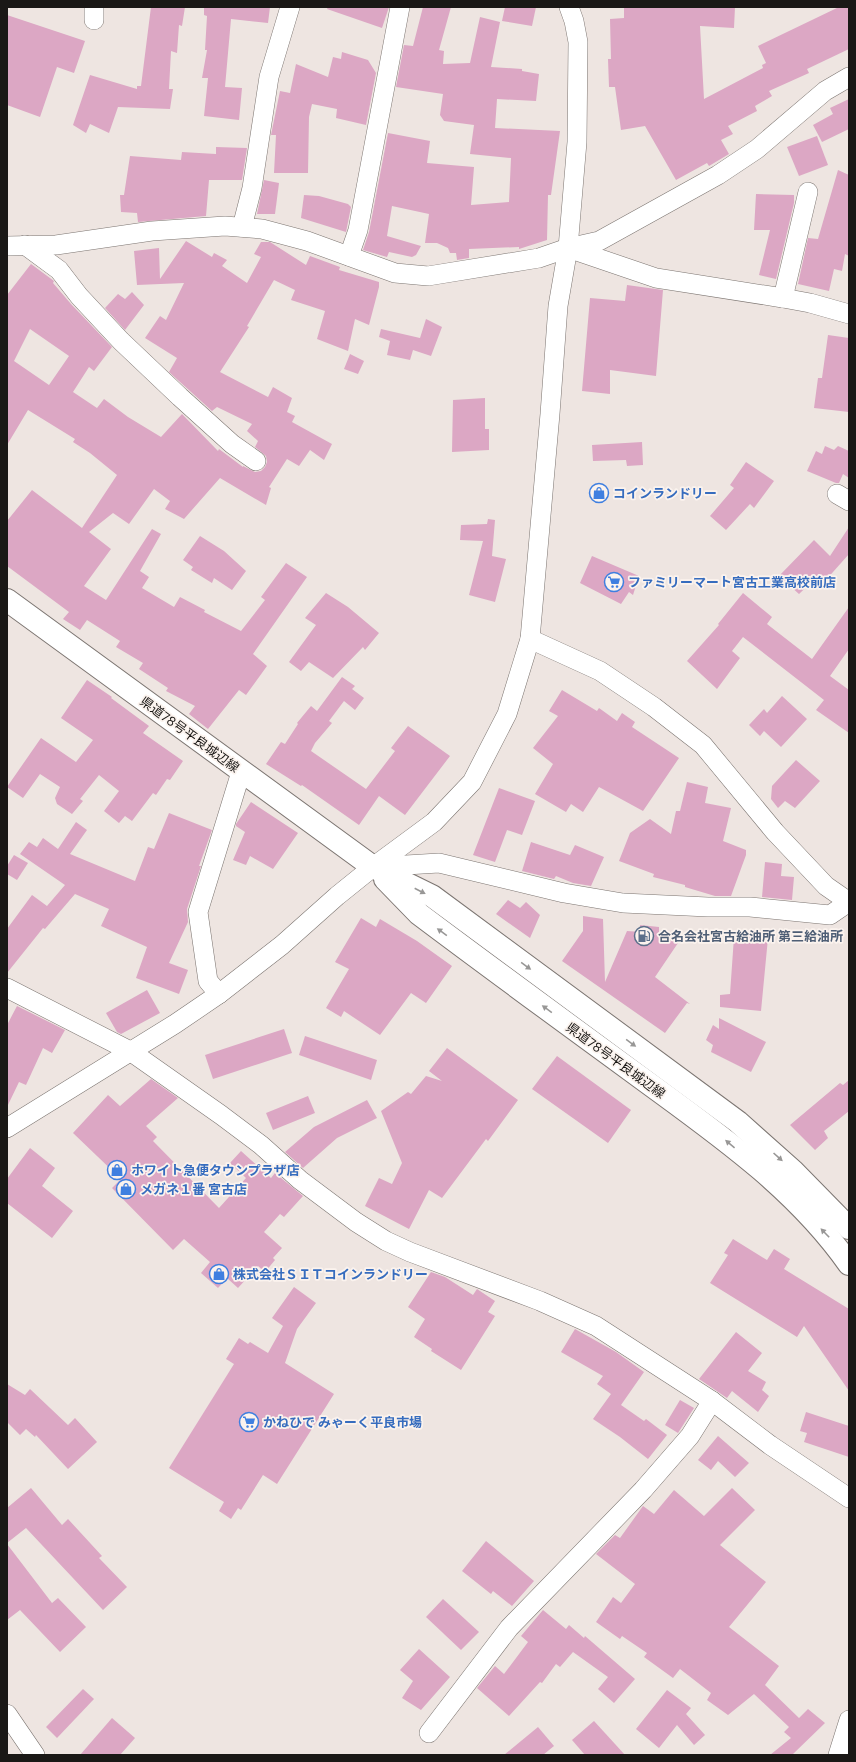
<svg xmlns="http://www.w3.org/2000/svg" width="856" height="1762" viewBox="0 0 856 1762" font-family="'DM Sans','Noto Sans JP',sans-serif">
<rect width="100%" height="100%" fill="#eee5e1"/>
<g fill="#dca7c4" fill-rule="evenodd">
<polygon points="151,7 185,7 182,26 179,25 177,53 171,51 169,89 173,89 170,109 118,107 109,133 90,124 86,133 73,125 90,75 137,89 137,86 141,86"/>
<polygon points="204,7 270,7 268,23 231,19 225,87 242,88 239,120 204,116 208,78 202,78 207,50 205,50 207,16 204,15"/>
<polygon points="328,7 389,7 382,28 327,9"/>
<polygon points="423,7 451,7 439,50 444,51 443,64 470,63 480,17 500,22 491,67 522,69 522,71 539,74 536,101 497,99 495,128 560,131 551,195 548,195 547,240 519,249 519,247 469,249 469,258 457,260 456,253 450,253 448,248 437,243 425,243 429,214 392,206 387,236 421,246 416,255 412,257 389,252 387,257 363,250 369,232 388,133 430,141 427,163 474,167 471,205 509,202 511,158 470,154 474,125 444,121 440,115 443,94 396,87 404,45 413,46"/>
<polygon points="505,7 536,7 532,26 502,21"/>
<polygon points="624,7 735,7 734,28 700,26 704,99 763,68 762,65 766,63 758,46 839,7 849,7 849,49 807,69 809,73 769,91 772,96 755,106 757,111 728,126 733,134 721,140 729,154 709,166 707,163 676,180 645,126 621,130 615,87 609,87 608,59 611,59 610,19 624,18"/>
<polygon points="7,15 85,41 74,73 57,67 40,117 7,105"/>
<polygon points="342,52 368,60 376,73 366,125 336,118 337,109 312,104 309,117 308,173 274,173 276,135 271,135 280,91 290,93 296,64 328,77 333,57 341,59"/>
<polygon points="849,99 849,129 822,142 813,125 833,114 830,108"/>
<polygon points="817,136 828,165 799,176 787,147"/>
<polygon points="216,147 247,148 242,180 209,180 206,216 138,222 137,213 121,212 120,195 124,195 130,156 181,160 182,152 216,154"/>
<polygon points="838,170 849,175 849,256 845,254 842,271 834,269 829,291 798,284 808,238 818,239"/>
<polygon points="264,180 279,183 275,214 257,214"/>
<polygon points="756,194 794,195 794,203 776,279 759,275 770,230 754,230"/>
<polygon points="304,195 319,196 348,204 351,207 346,232 301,218"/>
<path d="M186,241L212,257L214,253L227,260L222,266L247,283L261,257L254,254L261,242H270L306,265L310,256L340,267L339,270L379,282V287L369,325L355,319L348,351L317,339L325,311L291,300L295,290L274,280L247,326L249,327L220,372L268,397L273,387L292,398L287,412L295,416L292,422L332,444L324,460L310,450L299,466L287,459L269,487L271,488L266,505L220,478L184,519L165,509L170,501L154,489L129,524L113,513L89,532L111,549L84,586L106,600L152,529L161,534L140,571L149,577L142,588L174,607L180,597L205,610L204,612L241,631L265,600L261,597L286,563L307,577L253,654L267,666L246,695L239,690L208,729L189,714L195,706L166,691L168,688L139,669L143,663L116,647L120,641L87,620L80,630L63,619L69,612L7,566V521L32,490L82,528L117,475L90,453L73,442L75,439L28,410L7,445V295L31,264L54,281L53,283L71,304L112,347L94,371L89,367L73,392L97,408L104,399L128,417L161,437L182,414L218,451L219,449L243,467V466L255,472L261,471L265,467L267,462L266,456L255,447L258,441L247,431L252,424L217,407L212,411L169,372L177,358L145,338L160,316L166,320L184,283L137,285L134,251L159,248L160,279ZM30,329L69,356L49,385L14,361Z"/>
<polygon points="627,285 663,290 656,376 610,370 610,394 582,391 590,298 625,301"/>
<polygon points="132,292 144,305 125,330 105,308 118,294 125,299"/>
<polygon points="426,319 442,327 431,356 413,350 410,360 387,355 390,341 379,337 381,329 420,338"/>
<polygon points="828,335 849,338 849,412 814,408 818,378 822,378"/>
<polygon points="350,354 364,361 358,374 344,369"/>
<polygon points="485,398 485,429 489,429 489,450 452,452 453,400"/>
<polygon points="642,442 643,465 627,466 626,460 593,461 592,445"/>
<polygon points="825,446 834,450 838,446 849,451 849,478 843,474 839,483 836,483 807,471 816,451 822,454"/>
<polygon points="746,462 774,481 754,508 750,504 726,530 710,516 734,488 730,485"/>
<polygon points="488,519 495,520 492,556 506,559 495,602 469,595 483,541 460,540 461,525 487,524"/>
<polygon points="849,527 849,554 825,581 818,576 799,594 779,576 814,540 830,556"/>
<polygon points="200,536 224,551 246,571 232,590 214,578 212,583 191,570 193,567 183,560"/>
<polygon points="592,556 639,576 633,595 629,592 621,604 580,583"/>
<polygon points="326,593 348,607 379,633 365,650 363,647 333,678 309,662 301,671 289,662 316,625 305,618"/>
<polygon points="743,593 772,617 767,624 812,659 849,607 849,649 830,676 849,690 849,733 816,710 824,700 743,637 732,651 740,658 717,689 687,661 719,625 718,624"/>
<polygon points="342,677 355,686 352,689 364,698 355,710 344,701 329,721 332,723 315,743 311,751 366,789 395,751 391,748 408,726 450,756 405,815 379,796 359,825 302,785 301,786 266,764 281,742 285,744 298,724 297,723 311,706 317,711"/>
<polygon points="87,680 112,697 111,698 149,726 143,733 183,761 170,780 167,779 156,795 153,793 132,821 125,816 119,823 104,811 119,791 99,775 80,799 83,801 72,814 57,804 55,798 60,787 40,774 23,798 7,787 41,738 76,762 93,740 61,718"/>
<polygon points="562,690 597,711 599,708 617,721 622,713 635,722 632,727 679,758 643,811 599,787 583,812 571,804 566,812 535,794 553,764 533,748 558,716 549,711"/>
<polygon points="782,696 807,719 781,747 764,731 760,736 749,725 764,709 767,713"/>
<polygon points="796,760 820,781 795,808 785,801 778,808 771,799 772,786"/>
<polygon points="687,782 708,787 705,803 731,808 723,841 746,850 746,855 731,896 715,896 685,887 685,885 653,877 654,874 619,861 630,833 650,819 671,834 676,811 680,811"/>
<polygon points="499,788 535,801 522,835 507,830 495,862 473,855"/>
<polygon points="251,802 298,833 273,869 250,856 246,865 233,860 245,832 236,826 236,824"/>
<polygon points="169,813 212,830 199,866 201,866 187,909 188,922 169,963 188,970 179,994 136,978 147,947 101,926 109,909 75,894 45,929 43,928 7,973 7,929 32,895 47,906 65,885 20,854 29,842 37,847 43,838 58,849 76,822 87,830 70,854 135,881 148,847 154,849"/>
<polygon points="531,842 570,855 575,845 604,857 591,886 573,883 556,876 554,879 522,871"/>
<polygon points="14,855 28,863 17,880 7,874 7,866"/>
<polygon points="765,862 782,864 781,876 794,877 792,900 762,897"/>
<polygon points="508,900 520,908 526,902 540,915 530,938 496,914"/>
<polygon points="583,916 603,919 605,982 627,931 641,932 640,925 659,927 659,932 678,943 655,977 690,1004 687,1003 665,1033 562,961 583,931"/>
<polygon points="361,918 376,927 380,919 417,941 452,966 426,1003 411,993 380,1035 344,1011 341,1017 326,1008 349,969 335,962"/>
<polygon points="748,933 754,933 761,938 768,938 761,1011 720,1007 720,995 730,994 734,937 744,937"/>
<polygon points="147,990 160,1013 121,1034 117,1032 106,1013"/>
<polygon points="17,1006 65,1030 52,1053 43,1048 26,1085 19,1082 7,1107 7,1025"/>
<polygon points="719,1018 766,1042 751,1072 711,1052 713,1045 706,1040 713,1025 719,1029"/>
<polygon points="284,1029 292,1053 213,1079 205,1055"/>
<polygon points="305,1036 377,1060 371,1080 299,1055"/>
<polygon points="447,1048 518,1100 488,1141 486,1139 442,1198 429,1190 409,1229 365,1206 379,1178 392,1184 402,1163 381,1111 408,1092 411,1094 426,1076 442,1081 429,1071"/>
<polygon points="557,1056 631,1110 608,1143 532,1089"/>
<polygon points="151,1079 178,1098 146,1126 157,1137 153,1141 219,1208 246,1178 230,1163 241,1151 271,1178 275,1173 303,1196 284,1217 280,1214 264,1232 282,1248 273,1258 275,1260 265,1272 258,1266 238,1288 227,1278 218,1288 201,1273 210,1262 184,1239 173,1250 112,1188 121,1179 73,1133 108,1095 120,1106"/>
<polygon points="849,1080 849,1111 824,1131 828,1138 815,1150 790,1125 840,1083 843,1085"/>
<polygon points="308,1096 315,1113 273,1130 266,1113"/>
<polygon points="367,1100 377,1118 337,1138 303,1168 285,1152 314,1127"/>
<polygon points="30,1148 55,1168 42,1186 73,1211 52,1238 7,1203 7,1179"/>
<polygon points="733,1239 767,1260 774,1249 790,1259 784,1269 849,1309 849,1391 804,1326 797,1337 710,1283 728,1255 724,1253"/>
<polygon points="431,1272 445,1277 473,1295 477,1289 495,1301 488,1312 495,1316 461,1370 431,1351 432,1349 414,1337 425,1319 408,1307"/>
<polygon points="294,1287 316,1303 297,1329 285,1363 334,1394 277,1484 263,1475 241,1510 238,1508 231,1519 219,1511 224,1502 169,1468 234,1364 226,1359 239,1338 248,1344 250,1342 268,1353 283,1326 272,1318"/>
<polygon points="575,1329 616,1352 644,1372 621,1405 644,1421 646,1419 667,1435 648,1459 620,1437 593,1419 611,1394 597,1384 603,1376 561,1352"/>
<polygon points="736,1332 762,1353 748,1371 766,1382 762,1390 769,1396 758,1412 732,1391 727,1398 699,1379"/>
<polygon points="7,1384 25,1395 30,1389 68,1425 75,1418 97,1442 68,1469 36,1435 35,1437 26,1429 20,1435 7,1422"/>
<polygon points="680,1400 694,1408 678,1433 665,1425"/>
<polygon points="806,1412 849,1426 849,1457 804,1442 807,1433 800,1431"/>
<polygon points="718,1436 749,1463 735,1477 718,1461 711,1470 698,1460"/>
<polygon points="31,1488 62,1525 68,1519 102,1556 99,1558 127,1587 103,1610 26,1528 7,1543 7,1508"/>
<polygon points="732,1488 755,1510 720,1545 766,1582 729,1627 779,1666 765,1685 799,1718 808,1709 825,1723 792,1755 770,1755 791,1738 784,1732 789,1727 754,1694 728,1715 707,1700 711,1693 680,1669 673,1678 644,1657 647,1653 622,1636 620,1639 596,1622 613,1597 621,1603 635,1584 596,1554 615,1535 620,1538 643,1506 654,1514 674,1490 704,1516"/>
<polygon points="486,1541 534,1581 512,1606 493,1591 491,1594 462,1571"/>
<polygon points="7,1544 52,1603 58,1598 86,1627 60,1652 20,1610 7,1620"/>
<polygon points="443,1599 479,1632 461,1650 426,1617"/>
<polygon points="543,1610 566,1629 569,1625 584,1638 585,1636 635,1679 614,1703 598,1689 608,1677 573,1652 560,1667 556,1664 542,1683 540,1682 509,1716 477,1688 495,1666 504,1674 528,1642 521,1636"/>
<polygon points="419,1649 450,1677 421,1710 402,1698 413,1681 400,1670"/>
<polygon points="83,1689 94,1699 57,1738 46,1727"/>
<polygon points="667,1690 691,1708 686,1714 705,1735 694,1745 677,1725 659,1748 636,1729"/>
<polygon points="112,1718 135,1738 120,1755 80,1755"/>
<polygon points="594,1721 615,1744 625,1755 585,1755 572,1740"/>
<polygon points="538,1727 554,1746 543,1755 504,1755"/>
</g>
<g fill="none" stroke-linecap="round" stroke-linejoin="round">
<defs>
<g id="minor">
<polyline points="94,20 94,7"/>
<polyline points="242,227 252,188 269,77 290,7"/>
<polyline points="25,245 59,270 79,296 121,341 180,397 232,444 256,461"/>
<polyline points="7,246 56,245 152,231 225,226 262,229 307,241 395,273 428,276 539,258 568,248 599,241 718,175 757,149 825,91 849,77"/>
<polyline points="568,248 656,278 783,298 810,303 849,314"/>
<polyline points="349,256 358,230 400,7"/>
<polyline points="783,298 808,192"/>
<polyline points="837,494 849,501"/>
<polyline points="530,639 600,671 654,707 703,745 775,832 826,886 849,902"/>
<polyline points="373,867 439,863 564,893 623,903 708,907 750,907 830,915 849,902"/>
<polyline points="7,988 130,1051 221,1115 261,1145 300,1180 356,1222 386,1241 410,1252 540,1301 596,1326 712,1401 770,1445 849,1498"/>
<polyline points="219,994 208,981 198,912 241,772"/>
<polyline points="7,1128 175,1024 219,994 282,945 337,896 373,867 434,822 472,782 507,714 530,639 550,414 558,306 568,248 577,142 578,42 574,21 569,7"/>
<polyline points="7,1714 35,1755"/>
<polyline points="429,1733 509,1628 643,1490 690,1436 712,1401"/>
<polyline points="838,1755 849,1720"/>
</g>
<g id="major">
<polyline points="7,600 373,867 432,896 738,1122 793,1171 849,1228"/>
<path d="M385,879L419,914C492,969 566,1023 640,1077C715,1132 795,1187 849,1264"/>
</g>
</defs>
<use href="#minor" stroke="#7c7571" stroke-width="20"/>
<use href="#major" stroke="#7c7571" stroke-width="24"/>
<use href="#minor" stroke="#fff" stroke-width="19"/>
<use href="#major" stroke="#fff" stroke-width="22"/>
</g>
<defs><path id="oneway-solid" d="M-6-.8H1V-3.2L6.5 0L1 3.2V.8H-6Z"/></defs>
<g fill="#989796">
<use href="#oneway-solid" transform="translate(420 891) rotate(27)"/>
<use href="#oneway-solid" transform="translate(442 932) rotate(-144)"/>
<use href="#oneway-solid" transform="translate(526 966) rotate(36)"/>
<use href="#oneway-solid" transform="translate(547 1009) rotate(-144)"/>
<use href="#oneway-solid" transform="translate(631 1043) rotate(36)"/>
<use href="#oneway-solid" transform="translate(730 1144) rotate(-140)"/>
<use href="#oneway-solid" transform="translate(778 1157) rotate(42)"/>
<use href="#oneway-solid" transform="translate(825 1233) rotate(-134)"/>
</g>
<defs>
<symbol id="shop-ring" viewBox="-11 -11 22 22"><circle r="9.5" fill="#fbf3ee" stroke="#3f7fe0" stroke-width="1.5"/><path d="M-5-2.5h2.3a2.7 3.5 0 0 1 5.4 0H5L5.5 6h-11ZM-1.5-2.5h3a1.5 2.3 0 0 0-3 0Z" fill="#3f7fe0"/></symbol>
<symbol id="supermarket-ring" viewBox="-11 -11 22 22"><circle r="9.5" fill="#fbf3ee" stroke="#3f7fe0" stroke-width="1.5"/><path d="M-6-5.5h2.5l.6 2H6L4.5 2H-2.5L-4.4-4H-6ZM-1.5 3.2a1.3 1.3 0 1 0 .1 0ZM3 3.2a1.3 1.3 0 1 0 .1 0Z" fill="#3f7fe0"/></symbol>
<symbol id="fuel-ring" viewBox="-11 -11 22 22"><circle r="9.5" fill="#fbf3ee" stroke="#5c6f8a" stroke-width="1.5"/><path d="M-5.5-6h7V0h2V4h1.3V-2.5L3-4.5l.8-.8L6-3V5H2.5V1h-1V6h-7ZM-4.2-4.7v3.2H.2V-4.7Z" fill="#5c6f8a"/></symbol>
</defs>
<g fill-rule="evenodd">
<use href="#shop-ring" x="588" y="482" width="22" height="22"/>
<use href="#supermarket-ring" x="603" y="571" width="22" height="22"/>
<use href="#fuel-ring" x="633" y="925" width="22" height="22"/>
<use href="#shop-ring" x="106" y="1159" width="22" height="22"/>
<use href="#shop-ring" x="115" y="1178" width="22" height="22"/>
<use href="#shop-ring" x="208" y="1263" width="22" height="22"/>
<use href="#supermarket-ring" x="238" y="1411" width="22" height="22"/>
</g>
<g text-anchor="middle" stroke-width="3.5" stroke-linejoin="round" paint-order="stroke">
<g font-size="13" font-weight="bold" fill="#366cbe" stroke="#fbf3ee" text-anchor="start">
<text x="613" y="498">コインランドリー</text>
<text x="628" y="587">ファミリーマート宮古工業高校前店</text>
<text x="131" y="1175">ホワイト急便タウンプラザ店</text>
<text x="140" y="1194">メガネ１番 宮古店</text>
<text x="233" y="1279">株式会社ＳＩＴコインランドリー</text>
<text x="263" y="1427">かねひで みゃーく平良市場</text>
</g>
<g font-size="13" fill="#1a1816" stroke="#fbf3ee">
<text transform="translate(190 734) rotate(36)" y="5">県道78号平良城辺線</text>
<text transform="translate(616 1060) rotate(36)" y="5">県道78号平良城辺線</text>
</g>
<g font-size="13" font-weight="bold" fill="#4e5e75" stroke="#fbf3ee" text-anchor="start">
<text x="658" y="941">合名会社宮古給油所 第三給油所</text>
</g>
</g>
<rect width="856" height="1762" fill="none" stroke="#1a1816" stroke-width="16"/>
</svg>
